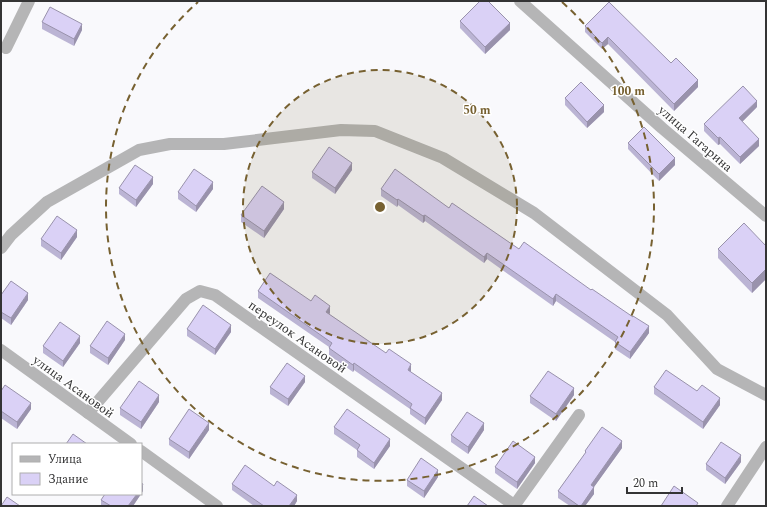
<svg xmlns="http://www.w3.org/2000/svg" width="767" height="507" viewBox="0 0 767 507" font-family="Spectral,serif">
<rect width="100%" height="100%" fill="#f9f9fc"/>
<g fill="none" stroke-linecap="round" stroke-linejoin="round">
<g stroke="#b5b5b6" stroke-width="12">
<polyline points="520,1 662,128 766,216"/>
<polyline points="6,48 29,1"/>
<polyline points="1,248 11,235 47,202 139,150 170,144 224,144 341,130 375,131 443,158 534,213 667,315 717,369 766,395"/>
<polyline points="1,350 131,444"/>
<polyline points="88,413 186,299 200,291 215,295 514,505"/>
<polyline points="141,451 217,506"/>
<polyline points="514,506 579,415"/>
</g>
<polyline stroke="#b5b5b6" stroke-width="12" points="727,506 766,447"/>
</g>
<g fill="#bbb4d4">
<polygon points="460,21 510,30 485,54 460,28"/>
<polygon points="42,22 82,30 74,46 42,29"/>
<polygon points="585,26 671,63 698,87 674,111 608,44 602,49 585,32"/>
<polygon points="565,98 604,112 587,128 565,105"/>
<polygon points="757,107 742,122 759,146 740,164 720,144 718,145 704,131 704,124"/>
<polygon points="628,143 675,165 659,181 628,149"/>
<polygon points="352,170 335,194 312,178 312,172"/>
<polygon points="153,184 136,207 119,194 119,188"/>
<polygon points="213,189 196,212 178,199 178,192"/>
<polygon points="381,189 449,208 519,249 649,333 630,359 615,349 615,342 556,301 553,306 487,259 484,263 425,221 423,223 398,205 397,207 381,196"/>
<polygon points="284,209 264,238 241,222 241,215"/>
<polygon points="77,237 61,260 41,246 41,239"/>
<polygon points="766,246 766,279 752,293 718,258 718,249"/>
<polygon points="258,291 311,301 330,313 329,314 411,371 411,372 442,400 425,425 410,414 410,409 354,370 353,372 329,355 329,347 258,298"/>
<polygon points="1,295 28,300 11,325 1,318"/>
<polygon points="187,329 231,332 215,355 187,336"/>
<polygon points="125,340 108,365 90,353 90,346"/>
<polygon points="80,343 63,367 43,353 43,346"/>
<polygon points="305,382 288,406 270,394 270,387"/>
<polygon points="654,387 697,391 720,405 703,429 654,394"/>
<polygon points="1,391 31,409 17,429 1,418"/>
<polygon points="574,395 556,421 530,403 530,396"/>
<polygon points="159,402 141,429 120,415 120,408"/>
<polygon points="334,427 390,446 374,469 357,457 357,450 334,434"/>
<polygon points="209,430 189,459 169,445 169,439"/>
<polygon points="484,430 468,454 451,442 451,435"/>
<polygon points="622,448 594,487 594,494 585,506 570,506 558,498 558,491 585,454 585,451"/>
<polygon points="741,462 725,484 706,470 706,464"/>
<polygon points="535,463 517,489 495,473 495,467"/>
<polygon points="438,477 424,498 407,486 407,480"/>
<polygon points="232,484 274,486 297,501 294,506 254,506 232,490"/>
<polygon points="143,491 133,506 101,506 101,500"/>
</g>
<g fill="#9992ac">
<polygon points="510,23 510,30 485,54 485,47"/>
<polygon points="82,24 82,30 74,46 74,39"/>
<polygon points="608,37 608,44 602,49 602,43"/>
<polygon points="698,80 698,87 674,111 674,104"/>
<polygon points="757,101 757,107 739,125 739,118"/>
<polygon points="604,105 604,112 587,128 587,122"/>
<polygon points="720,137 720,144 718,145 718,138"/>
<polygon points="759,139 759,146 740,164 740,157"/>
<polygon points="675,158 675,165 659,181 659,174"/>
<polygon points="352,163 352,170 335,194 335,188"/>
<polygon points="153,177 153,184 136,207 136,200"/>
<polygon points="213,182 213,189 196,212 196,206"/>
<polygon points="398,199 398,205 397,207 397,200"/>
<polygon points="284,202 284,209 264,238 264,231"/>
<polygon points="425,215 425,221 423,223 423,216"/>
<polygon points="77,230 77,237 61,260 61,253"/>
<polygon points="487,253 487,259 484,263 484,257"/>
<polygon points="766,269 766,279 752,293 752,283"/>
<polygon points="28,293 28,300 11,325 11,318"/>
<polygon points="556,294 556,301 553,306 553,299"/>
<polygon points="330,306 330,313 326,319 326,312"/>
<polygon points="231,325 231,332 215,355 215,349"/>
<polygon points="649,326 649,333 630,359 630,352"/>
<polygon points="125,334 125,340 108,365 108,358"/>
<polygon points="80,336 80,343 63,367 63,361"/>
<polygon points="354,363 354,370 353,372 353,365"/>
<polygon points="411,364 411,371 408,376 408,370"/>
<polygon points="305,376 305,382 288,406 288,399"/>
<polygon points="574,388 574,395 556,421 556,414"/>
<polygon points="442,393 442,400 425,425 425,418"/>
<polygon points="159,395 159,402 141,429 141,422"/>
<polygon points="720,398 720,405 703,429 703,422"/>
<polygon points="31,403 31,409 17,429 17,422"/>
<polygon points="209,423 209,430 189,459 189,452"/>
<polygon points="484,423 484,430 468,454 468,447"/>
<polygon points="390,439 390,446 374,469 374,463"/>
<polygon points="622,441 622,448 594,487 594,494 585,506 581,506 591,485"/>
<polygon points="741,455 741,462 725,484 725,478"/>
<polygon points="535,457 535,463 517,489 517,482"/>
<polygon points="438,470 438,477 424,498 424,491"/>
<polygon points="143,484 143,491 133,506 128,506 137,494 141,494 141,488"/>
<polygon points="297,495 297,501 294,506 289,506"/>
</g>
<g fill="#dad1f6" stroke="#9992ac">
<polygon points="480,1 488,1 510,23 485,47 460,21"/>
<polygon points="609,2 671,63 676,58 698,80 674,104 608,37 602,43 585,26"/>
<polygon points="50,7 82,24 74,39 42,22"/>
<polygon points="581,82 604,105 587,122 565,98"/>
<polygon points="743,86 757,101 739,118 759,139 740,157 720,137 718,138 704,124"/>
<polygon points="644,127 675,158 659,174 628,143"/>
<polygon points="329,147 352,163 335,188 312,172"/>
<polygon points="135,165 153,177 136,200 119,188"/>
<polygon points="194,169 213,182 196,206 178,192"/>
<polygon points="395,169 449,208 452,203 519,249 524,242 591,290 592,289 633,317 633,316 649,326 630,352 615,342 618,337 556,294 553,299 487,253 484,257 425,215 423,216 398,199 397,200 381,189"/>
<polygon points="262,186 284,202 264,231 241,215"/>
<polygon points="57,216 77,230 61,253 41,239"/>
<polygon points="744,223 766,246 766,269 752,283 718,249"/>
<polygon points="270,273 311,301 315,295 330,306 326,312 386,353 389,349 411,364 408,370 442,393 425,418 410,408 412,404 354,363 353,365 329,348 332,343 258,291"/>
<polygon points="11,281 28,293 11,318 1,312 1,295"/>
<polygon points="203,305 231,325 215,349 187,329"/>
<polygon points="107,321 125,334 108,358 90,346"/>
<polygon points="60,322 80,336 63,361 43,346"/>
<polygon points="287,363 305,376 288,399 270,387"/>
<polygon points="666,370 697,391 702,385 720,398 703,422 654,387"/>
<polygon points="548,371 574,388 556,414 530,396"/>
<polygon points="139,381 159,395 141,422 120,408"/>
<polygon points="5,385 31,403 17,422 1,411 1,391"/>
<polygon points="189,409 209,423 189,452 169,439"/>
<polygon points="347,409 390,439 374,463 357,450 360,445 334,427"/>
<polygon points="467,412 484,423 468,447 451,435"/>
<polygon points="602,427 622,441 591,485 594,487 581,506 579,506 558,491 586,452 585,451"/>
<polygon points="73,434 87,444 66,444"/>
<polygon points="513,441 535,457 517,482 495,467"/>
<polygon points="721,442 741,455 725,478 706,464"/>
<polygon points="421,458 438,470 424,491 407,480"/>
<polygon points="245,465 274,486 277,481 297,495 289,506 264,506 232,484"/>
<polygon points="141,483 143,484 141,488"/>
<polygon points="674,486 698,503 696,506 661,506"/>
<polygon points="105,494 137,494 128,506 111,506 101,500"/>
<polygon points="474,496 488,506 467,506"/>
<polygon points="7,497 20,506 1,506"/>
</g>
<circle cx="380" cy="207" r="137" fill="#776131" fill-opacity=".12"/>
<g fill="none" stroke="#776131" stroke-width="2" stroke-dasharray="7 5">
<circle cx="380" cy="207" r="137"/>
<path d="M562 2A274 274 0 1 1 198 2"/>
</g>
<g text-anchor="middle" stroke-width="3" stroke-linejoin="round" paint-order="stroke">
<g font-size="13" fill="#343435" stroke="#fff">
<text transform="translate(696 138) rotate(41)" y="5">улица Гагарина</text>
<text transform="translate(298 336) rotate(35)" y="5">переулок Асановой</text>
<text transform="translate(74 386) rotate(36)" y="5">улица Асановой</text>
</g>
</g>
<circle cx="380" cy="207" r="6" fill="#776131" stroke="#fff" stroke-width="2"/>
<g font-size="12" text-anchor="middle" font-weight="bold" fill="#776131" stroke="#fff" stroke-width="3" stroke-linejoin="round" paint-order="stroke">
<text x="628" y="95">100 m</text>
<text x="477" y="114">50 m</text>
</g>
<rect width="767" height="507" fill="none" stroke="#343435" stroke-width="4"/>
<rect x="12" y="443" width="130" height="52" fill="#ffffff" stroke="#aeaeae"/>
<rect x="20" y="456" width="20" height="6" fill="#b5b5b6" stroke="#aeaeae"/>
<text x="48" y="463" font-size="12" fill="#343435">Улица</text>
<rect x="20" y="473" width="20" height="12" fill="#dad1f6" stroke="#aeaeae"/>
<text x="48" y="483" font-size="12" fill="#343435">Здание</text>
<path d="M627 487v6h55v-6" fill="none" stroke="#343435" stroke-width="2"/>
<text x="633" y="487" font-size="12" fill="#343435" stroke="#ffffff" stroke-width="3" paint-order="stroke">20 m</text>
</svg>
